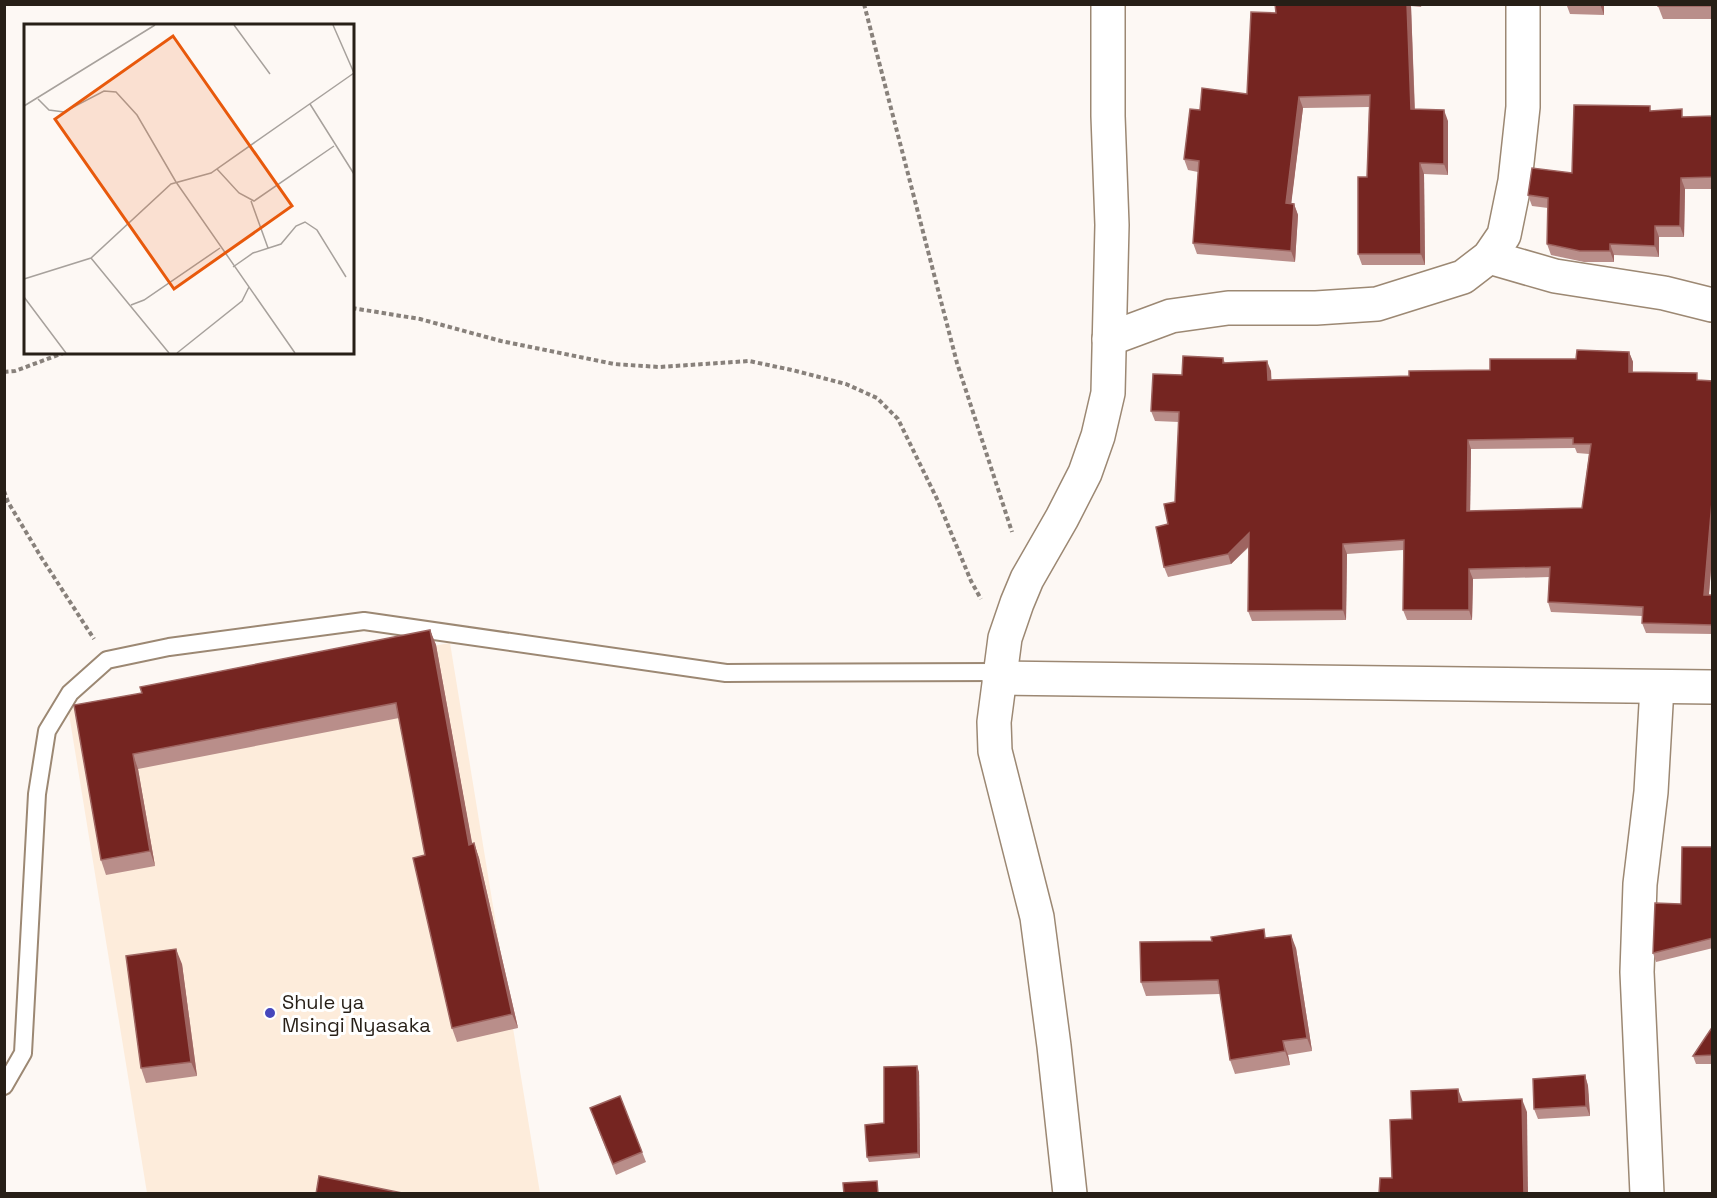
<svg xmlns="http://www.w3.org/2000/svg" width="1717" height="1198" viewBox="0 0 1717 1198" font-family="'Space Grotesk',sans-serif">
<rect width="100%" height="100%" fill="#fdf8f4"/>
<polygon fill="#fdecdb" points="450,643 540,1193 147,1193 68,708"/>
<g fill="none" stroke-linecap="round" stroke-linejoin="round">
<defs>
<polyline id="service" points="4,1086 23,1053 37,794 47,731 70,693 107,660 169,647 364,621 726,673 999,672"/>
<g id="minor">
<polyline points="1489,257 1555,276 1664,293 1712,305"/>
<polyline points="1109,339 1171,316 1228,308 1316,308 1377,304 1463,277 1489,257 1504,235 1515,181 1523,107 1523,4"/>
<polyline points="999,678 1712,687"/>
<polyline points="1070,1194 1054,1046 1037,917 995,751 994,722 1005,638 1017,603 1027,579 1062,518 1085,473 1098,436 1108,393 1112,225 1108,116 1108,4"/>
<polyline points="1647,1194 1637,972 1640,884 1651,792 1657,687"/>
</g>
</defs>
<use href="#service" stroke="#9c8873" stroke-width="20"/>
<use href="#minor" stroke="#9c8873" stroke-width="36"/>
<g stroke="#88817b" stroke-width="4" stroke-dasharray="4.5 3" stroke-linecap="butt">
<polyline points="864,4 957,363 1012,532"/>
<polyline points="352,308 420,319 501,341 614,364 659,367 749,361 792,370 846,384 877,398 898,419 938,501 971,581 981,599"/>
<polyline points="4,372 15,371 66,352"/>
<polyline points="4,491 8,502 41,557 94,639"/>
</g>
<use href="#service" stroke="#fff" stroke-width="16"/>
<use href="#minor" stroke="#fff" stroke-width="33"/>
</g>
<g fill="#b98e8a" fill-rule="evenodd">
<polygon points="1275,4 1422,4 1421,7 1411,6 1415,110 1448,121 1448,175 1424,174 1425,265 1362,265 1358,254 1367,177 1369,107 1303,108 1291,203 1294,204 1298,215 1295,262 1197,254 1193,243 1198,172 1188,170 1184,159 1200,110 1247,94 1276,13"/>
<polygon points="1551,4 1604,4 1604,15 1570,14 1567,6 1552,6"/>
<polygon points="1713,4 1713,19 1663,19 1658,6"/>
<polygon points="1652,111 1685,117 1713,116 1713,189 1685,189 1684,237 1659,237 1659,257 1614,255 1614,262 1584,262 1551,255 1547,244 1548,208 1532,206 1528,195 1572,173"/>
<path d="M1629,352L1633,362V372L1700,380L1713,381V545L1709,595H1713V634L1646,633L1642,623V616L1551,612L1548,602L1549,577L1473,579L1472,620H1407L1403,610V550L1347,554L1346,620L1252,621L1248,611L1249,547L1231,564L1168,577L1164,567L1168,524L1175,502L1179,422L1155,421L1151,411L1182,375L1223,358L1225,363L1271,371V380L1409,376L1490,370ZM1575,448L1577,453L1589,454L1582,508L1470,511L1471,449Z"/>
<polygon points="430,630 436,645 472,844 474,843 479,858 518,1028 457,1042 452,1028 425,855 399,718 138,769 155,866 106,875 101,860 142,693"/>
<polygon points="1713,847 1713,948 1656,962 1653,953"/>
<polygon points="1268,938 1296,948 1312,1051 1288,1055 1290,1065 1235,1074 1230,1060 1220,994 1146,996 1141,982 1212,941"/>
<polygon points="182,964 197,1076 146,1083 141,1068"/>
<polygon points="1713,1026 1713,1064 1696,1064 1693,1056"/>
<polygon points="919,1072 920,1158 869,1162 867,1157 884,1123"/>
<polygon points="1585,1075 1588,1086 1590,1116 1538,1119 1534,1109"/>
<polygon points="620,1096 646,1162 616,1175 594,1119"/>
</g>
<g fill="#9e6460">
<polygon points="1407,4 1410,4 1411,6 1415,121 1411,109"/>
<polygon points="1600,4 1604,4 1604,15"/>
<polygon points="1299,97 1303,108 1290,214 1286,203"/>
<polygon points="1444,110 1448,121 1448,175 1444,164"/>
<polygon points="1420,163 1424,174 1425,265 1421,254"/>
<polygon points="1681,178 1685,189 1684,237 1680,226"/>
<polygon points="1294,204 1298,215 1295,262 1291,251"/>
<polygon points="1655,226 1659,237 1659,257 1655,246"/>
<polygon points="1610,244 1614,255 1614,262 1610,251"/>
<polygon points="1629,352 1633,362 1632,382 1629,372"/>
<polygon points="1267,361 1271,371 1272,390 1268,380"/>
<polygon points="1468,440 1471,449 1470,521 1467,511"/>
<polygon points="1713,490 1713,545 1708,605 1704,595"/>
<polygon points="1249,533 1252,543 1231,564 1228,554"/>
<polygon points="1343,544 1347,554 1346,620 1343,610"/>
<polygon points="1469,569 1473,579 1472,620 1469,610"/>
<polygon points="430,630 436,645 475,859 469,845"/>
<polygon points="133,754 138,769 155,866 150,851"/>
<polygon points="474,843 479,858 518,1028 512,1014"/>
<polygon points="1291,935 1296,948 1312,1051 1307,1038"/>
<polygon points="176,949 182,964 197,1076 191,1062"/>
<polygon points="1283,1041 1288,1055 1290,1065 1285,1051"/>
<polygon points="917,1066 919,1072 920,1158 918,1153"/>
<polygon points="1585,1075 1588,1086 1590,1116 1586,1106"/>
<polygon points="1458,1089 1463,1102 1459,1102"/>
<polygon points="1522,1099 1527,1112 1528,1194 1524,1194"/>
</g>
<g fill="#752521" stroke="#9e6460" stroke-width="1.5" fill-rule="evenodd">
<polygon points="1275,4 1407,4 1411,109 1444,110 1444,164 1420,163 1421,254 1358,254 1358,177 1367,177 1370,95 1299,97 1286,203 1294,204 1291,251 1193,243 1199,161 1184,159 1190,109 1200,110 1202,88 1247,94 1251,12 1276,13"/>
<rect x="1658" y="4" width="55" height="2"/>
<polygon points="1574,105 1650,106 1650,111 1682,109 1682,117 1713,116 1713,177 1681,178 1680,226 1655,226 1655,246 1610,244 1610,251 1580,251 1547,244 1548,198 1528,195 1532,168 1572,173"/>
<path d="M1577,350L1629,352V372L1697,373V380L1713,381V490L1704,595H1713V625L1642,623L1643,607L1548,602L1550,567L1469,569V610H1403L1404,540L1343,544V610L1248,611L1249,533L1228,554L1164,567L1156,527L1168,524L1164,504L1175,502L1179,412L1151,411L1153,374L1182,375L1183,356L1223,358V363L1267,361L1268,380L1409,376V371L1490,370V359H1576ZM1573,438V444H1591L1582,508L1467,511L1468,440Z"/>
<polygon points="430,630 469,845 474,843 512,1014 452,1028 413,858 425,855 396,703 133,754 150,851 101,860 74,705 142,693 140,687"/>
<polygon points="1682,847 1713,847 1713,938 1653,953 1655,903 1681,904"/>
<polygon points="1264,929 1265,938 1291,935 1307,1038 1283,1041 1285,1051 1230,1060 1218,980 1141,982 1140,942 1212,941 1211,937"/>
<polygon points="176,949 191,1062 141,1068 126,956"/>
<polygon points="1713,1026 1713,1055 1693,1056"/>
<polygon points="917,1066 918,1153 867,1157 865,1125 884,1123 884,1067"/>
<polygon points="1585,1075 1586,1106 1534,1109 1533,1079"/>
<polygon points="1458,1089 1459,1102 1522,1099 1524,1194 1379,1194 1380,1178 1392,1178 1390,1120 1412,1119 1411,1091"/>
<polygon points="620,1096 642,1152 613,1164 590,1108"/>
<polygon points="319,1176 407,1194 316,1194"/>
<polygon points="877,1181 878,1194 844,1194 843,1183"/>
</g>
<circle fill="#4647bc" stroke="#fff" stroke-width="2" cx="270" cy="1013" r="6"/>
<g text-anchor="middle" stroke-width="6" stroke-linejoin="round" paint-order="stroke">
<g font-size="20" fill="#271f17" stroke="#fff" text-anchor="start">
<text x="282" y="1009">Shule ya<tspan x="282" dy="23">Msingi Nyasaka</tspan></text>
</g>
</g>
<g transform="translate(24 24)">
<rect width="330" height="330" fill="#fdf8f4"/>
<path fill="none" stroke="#a7a19c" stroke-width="1.5" d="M210,1L246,50M309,1L330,49M14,75L25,86L40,88L80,67L92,68L113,91L152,158M286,80L330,150M0,82L131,1M193,145L215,169L230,177L310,122M152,158L271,329M227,177L244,224M67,234L145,329M209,243L229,229L257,220L272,202L281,198L293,206L322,253M0,255L67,234L147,160L187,149L330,49M0,273L42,329M107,281L120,276L196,224M153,329L218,277L225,263"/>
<path fill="#e8590c" fill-opacity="0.15" stroke="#e8590c" stroke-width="3" d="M149,12L268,182L150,265L31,95Z"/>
<rect width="330" height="330" fill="none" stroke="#271f17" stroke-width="3"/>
</g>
<rect width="1717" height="1198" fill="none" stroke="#271f17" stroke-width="12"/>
</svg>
